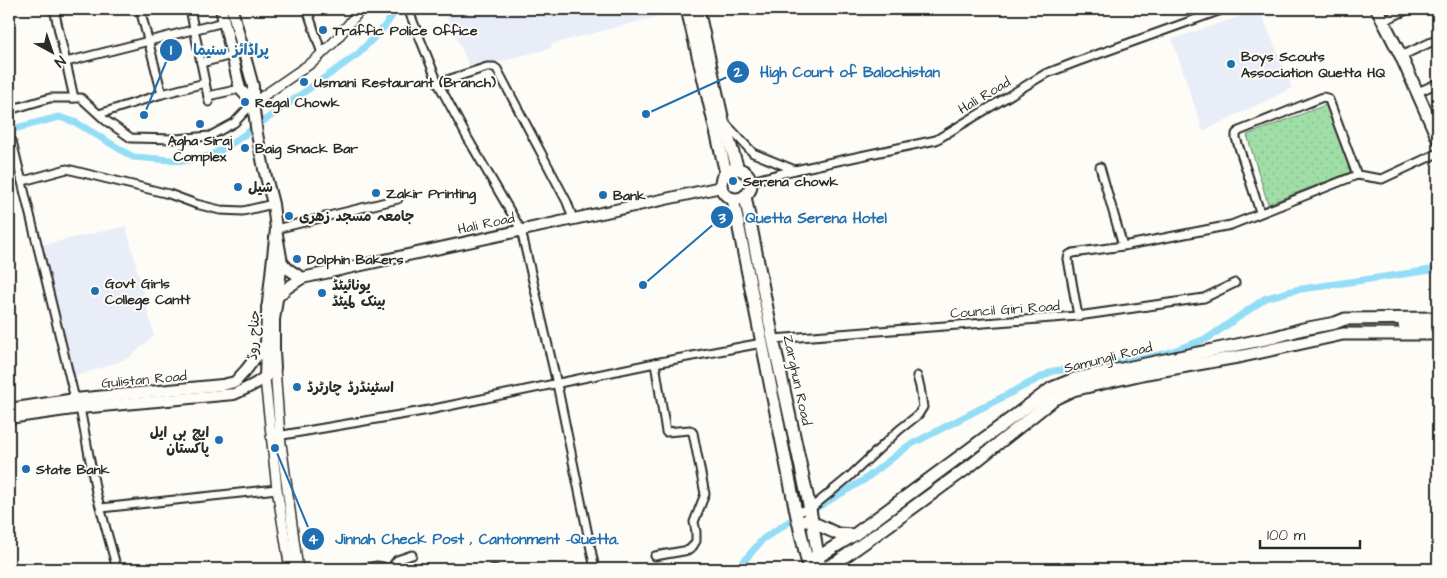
<svg xmlns="http://www.w3.org/2000/svg" width="1447" height="578" viewBox="0 0 1447 578" font-family="'Architects Daughter','Playpen Sans Arabic',sans-serif">
<defs>
<pattern id="park-dots" width="8" height="8" patternUnits="userSpaceOnUse" patternTransform="scale(1.25)"><rect width="8" height="8" fill="#9fdea6"/><path d="M2 2h.1M6 6h.1" fill="none" stroke="#89bf8f" stroke-width="1.8" stroke-linecap="round"/></pattern>
</defs>
<rect width="100%" height="100%" fill="#fdfcf7"/>
<filter id="ink" filterUnits="userSpaceOnUse"><feTurbulence type="fractalNoise" baseFrequency=".02" numOctaves="2"/><feDisplacementMap in="SourceGraphic" scale="10" xChannelSelector="R" yChannelSelector="G"/><feConvolveMatrix kernelMatrix="1 2 1 2 8 2 1 2 1" color-interpolation-filters="sRGB"/></filter>
<g filter="url(#ink)">
<g fill="#e8edf8">
<polygon points="443,9 677,9 678,11 552,44 551,48 471,69"/>
<polygon points="1260,10 1292,88 1203,131 1172,39"/>
<polygon points="126,226 154,336 129,358 65,380 37,246"/>
</g>
<polygon fill="url(#park-dots)" stroke="#658468" points="1328,104 1353,171 1268,204 1247,135"/>
<g fill="none" stroke-linecap="round" stroke-linejoin="round">
<g stroke="#94ddf6" stroke-width="7">
<polyline points="9,130 59,117 75,122 133,157 183,161 210,156 234,142 358,54 384,27 397,9"/>
<polyline points="816,508 864,480 908,446 1053,371 1093,366 1165,354 1208,338 1266,298 1295,290 1438,269"/>
<polyline points="737,569 763,539 790,521"/>
</g>
<defs>
<g id="minor">
<polyline points="54,9 74,98"/>
<polyline points="140,9 162,94"/>
<polyline points="190,9 209,102"/>
<polyline points="307,9 322,54"/>
<polyline points="408,9 438,83 467,137 521,230 557,384 595,569"/>
<polyline points="1383,21 1409,9"/>
<polyline points="1401,56 1438,39"/>
<polyline points="66,62 224,22"/>
<polyline points="201,63 232,55"/>
<polyline points="438,83 487,67 494,67 497,69 567,202 573,219"/>
<polyline points="1418,92 1438,83"/>
<polyline points="208,96 240,89"/>
<polyline points="9,110 50,98 81,98 105,120 131,138 176,139 210,136 234,123 253,103"/>
<polyline points="99,114 162,94 205,83"/>
<polyline points="725,123 753,153 795,170"/>
<polyline points="12,141 75,399"/>
<polyline points="1100,167 1123,246"/>
<polyline points="23,181 67,169 169,194 196,204 220,210 243,211 273,204"/>
<polyline points="751,181 795,170 936,140 1045,74 1079,61 1224,9"/>
<polyline points="1260,212 1236,138 1236,134 1239,131 1323,97 1327,98 1329,100 1357,175"/>
<polyline points="276,229 398,199"/>
<polyline points="1078,316 1068,259 1069,255 1073,253 1123,246 1231,225 1357,175 1382,179 1438,153"/>
<polyline points="773,339 1078,316 1204,298 1235,283"/>
<polyline points="655,363 666,432 690,430 693,433 705,494 694,522 696,532 696,541 693,546 689,550 655,556"/>
<polyline points="80,408 96,492 117,569"/>
<polyline points="277,436 429,410 655,363 762,343"/>
<polyline points="101,508 277,489"/>
<polyline points="796,512 810,509 849,477 899,430 918,415 923,407 920,387 917,376"/>
<polyline points="357,569 377,566 383,567 384,569"/>
<polyline points="394,569 394,564 397,560 412,555"/>
<polyline points="493,569 495,569"/>
</g>
<g id="tertiary">
<polyline points="253,103 314,61 334,42 361,9"/>
<polyline points="275,368 280,436 298,569"/>
<polyline points="265,379 277,489 290,569"/>
</g>
<g id="secondary">
<polyline points="221,9 240,89 253,103"/>
<polyline points="232,9 253,86 253,103 257,134 264,169 273,204 276,229 267,312 265,379"/>
<polyline points="280,260 288,269 302,278"/>
<polyline points="267,307 287,288 302,278 721,187"/>
<polyline points="9,409 75,399 222,385 235,382 246,370 265,345"/>
<path d="M9,418L80,408L234,394C250,387 263,381 275,368L274,351V320L282,263L276,229"/>
</g>
<g id="primary">
<polyline points="687,9 726,173"/>
<polyline points="698,9 723,121 738,169"/>
<polyline points="1377,9 1401,56 1438,139"/>
<circle cx="736" cy="184" r="15"/>
<polyline points="745,196 773,339 810,509 819,562"/>
<polyline points="733,199 796,512 809,569"/>
<polyline points="1404,325 1438,327"/>
<polyline points="807,520 838,534 854,535"/>
<polyline points="807,559 818,557 854,535 1052,388 1074,379 1275,337 1303,329 1335,323 1345,319 1438,318"/>
<polyline points="823,569 837,562 878,533 970,466 1054,399 1073,390 1147,373 1243,356 1343,334 1438,334"/>
</g>
</defs>
<use href="#minor" stroke="#2b2b2b" stroke-width="11"/>
<use href="#tertiary" stroke="#2b2b2b" stroke-width="12"/>
<use href="#secondary" stroke="#2b2b2b" stroke-width="14"/>
<use href="#primary" stroke="#2b2b2b" stroke-width="15"/>
<use href="#minor" stroke="#fdfcf7" stroke-width="7"/>
<use href="#tertiary" stroke="#fdfcf7" stroke-width="9"/>
<use href="#secondary" stroke="#fdfcf7" stroke-width="10"/>
<use href="#primary" stroke="#fdfcf7" stroke-width="11"/>
</g>
</g>
<g fill="#1f6fb2" stroke="#fdfcf7" stroke-width="2">
<circle cx="323" cy="30" r="5"/>
<circle cx="1231" cy="64" r="5"/>
<circle cx="304" cy="82" r="5"/>
<circle cx="245" cy="102" r="5"/>
<circle cx="200" cy="124" r="5"/>
<circle cx="245" cy="148" r="5"/>
<circle cx="733" cy="181" r="5"/>
<circle cx="238" cy="187" r="5"/>
<circle cx="376" cy="193" r="5"/>
<circle cx="603" cy="195" r="5"/>
<circle cx="289" cy="216" r="5"/>
<circle cx="297" cy="259" r="5"/>
<circle cx="95" cy="291" r="5"/>
<circle cx="322" cy="293" r="5"/>
<circle cx="297" cy="387" r="5"/>
<circle cx="219" cy="440" r="5"/>
<circle cx="26" cy="469" r="5"/>
</g>
<g text-anchor="middle" stroke-width="4" stroke-linejoin="round" paint-order="stroke">
<g font-size="14" font-weight="bold" fill="#2b2b2b" stroke="#fdfcf7" text-anchor="start">
<text x="333" y="35">Traffic Police Office</text>
<text x="1241" y="61">Boys Scouts<tspan x="1241" dy="16">Association Quetta HQ</tspan></text>
<text x="314" y="87">Usmani Restaurant (Branch)</text>
<text x="255" y="107">Regal Chowk</text>
<text x="200" y="145" text-anchor="middle">Agha Siraj<tspan x="200" dy="16">Complex</tspan></text>
<text x="255" y="153">Baig Snack Bar</text>
<text x="743" y="186">Serena chowk</text>
<text x="248" y="192">شیل</text>
<text x="386" y="198">Zakir Printing</text>
<text x="613" y="200">Bank</text>
<text x="299" y="221">جامعہ مسجد زھری</text>
<text x="307" y="264">Dolphin Bakers</text>
<text x="105" y="288">Govt Girls<tspan x="105" dy="16">College Cantt</tspan></text>
<text x="332" y="290">یونائیٹڈ<tspan x="332" dy="16">بینک لمیٹڈ</tspan></text>
<text x="307" y="392">اسٹینڈرڈ چارٹرڈ</text>
<text x="209" y="437" text-anchor="end">ایچ بی ایل<tspan x="209" dy="16">پاکستان</tspan></text>
<text x="36" y="474">State Bank</text>
</g>
<g font-size="14" fill="#2b2b2b" stroke="#fdfcf7">
<text transform="translate(984 95) rotate(-31)" y="5">Hali Road</text>
<text transform="translate(486 223) rotate(-12)" y="5">Hali Road</text>
<text transform="translate(1005 309) rotate(-4)" y="5">Council Giri Road</text>
<text transform="translate(253 335) rotate(-87)" y="5">جناح روڈ</text>
<text transform="translate(1108 357) rotate(-14)" y="5">Samungli Road</text>
<text transform="translate(144 379) rotate(-5)" y="5">Gulistan Road</text>
<text transform="translate(798 380) rotate(78)" y="5">Zarghun Road</text>
</g>
</g>
<path fill="none" stroke="#1f6fb2" stroke-width="2" d="M144 115L171 50M646 114L738 72M643 285L722 217M275 448L313 539"/>
<g fill="#1f6fb2" stroke="#fdfcf7" stroke-width="2">
<circle cx="144" cy="115" r="5"/>
<circle cx="646" cy="114" r="5"/>
<circle cx="643" cy="285" r="5"/>
<circle cx="275" cy="448" r="5"/>
<circle cx="171" cy="50" r="12"/>
<circle cx="738" cy="72" r="12"/>
<circle cx="722" cy="217" r="12"/>
<circle cx="313" cy="539" r="12"/>
</g>
<g font-size="15" text-anchor="middle" font-weight="bold" fill="#fff">
<text x="171" y="55">1</text>
<text x="738" y="77">2</text>
<text x="722" y="223">3</text>
<text x="313" y="544">4</text>
</g>
<g font-size="15" text-anchor="middle" font-weight="bold" fill="#1f6fb2" stroke="#fdfcf7" stroke-width="4" stroke-linejoin="round" paint-order="stroke">
<text x="231" y="55">پراڈائز سنیما</text>
<text x="850" y="77">High Court of Balochistan</text>
<text x="816" y="223">Quetta Serena Hotel</text>
<text x="477" y="544">Jinnah Check Post , Cantonment -Quetta.</text>
</g>
<rect width="1447" height="578" fill="none" stroke="#fdfcf7" stroke-width="30"/>
<rect x="15" y="15" width="1417" height="548" fill="none" stroke="#2b2b2b" stroke-width="2" filter="url(#ink)"/>
<g transform="translate(52 52) rotate(140)" stroke="#fdfcf7" stroke-width="4" paint-order="stroke">
<path d="M0-4L9 19L0 12L-9 19Z" fill="#2b2b2b"/>
<text y="-8" font-size="14" font-weight="bold" text-anchor="middle" fill="#2b2b2b">N</text>
</g>
<path d="M1260 540v8h100v-8" fill="none" stroke="#2b2b2b" stroke-width="2.5"/>
<text x="1267" y="540" font-size="15" fill="#2b2b2b" stroke="#fdfcf7" stroke-width="4" paint-order="stroke">100 m</text>
</svg>
